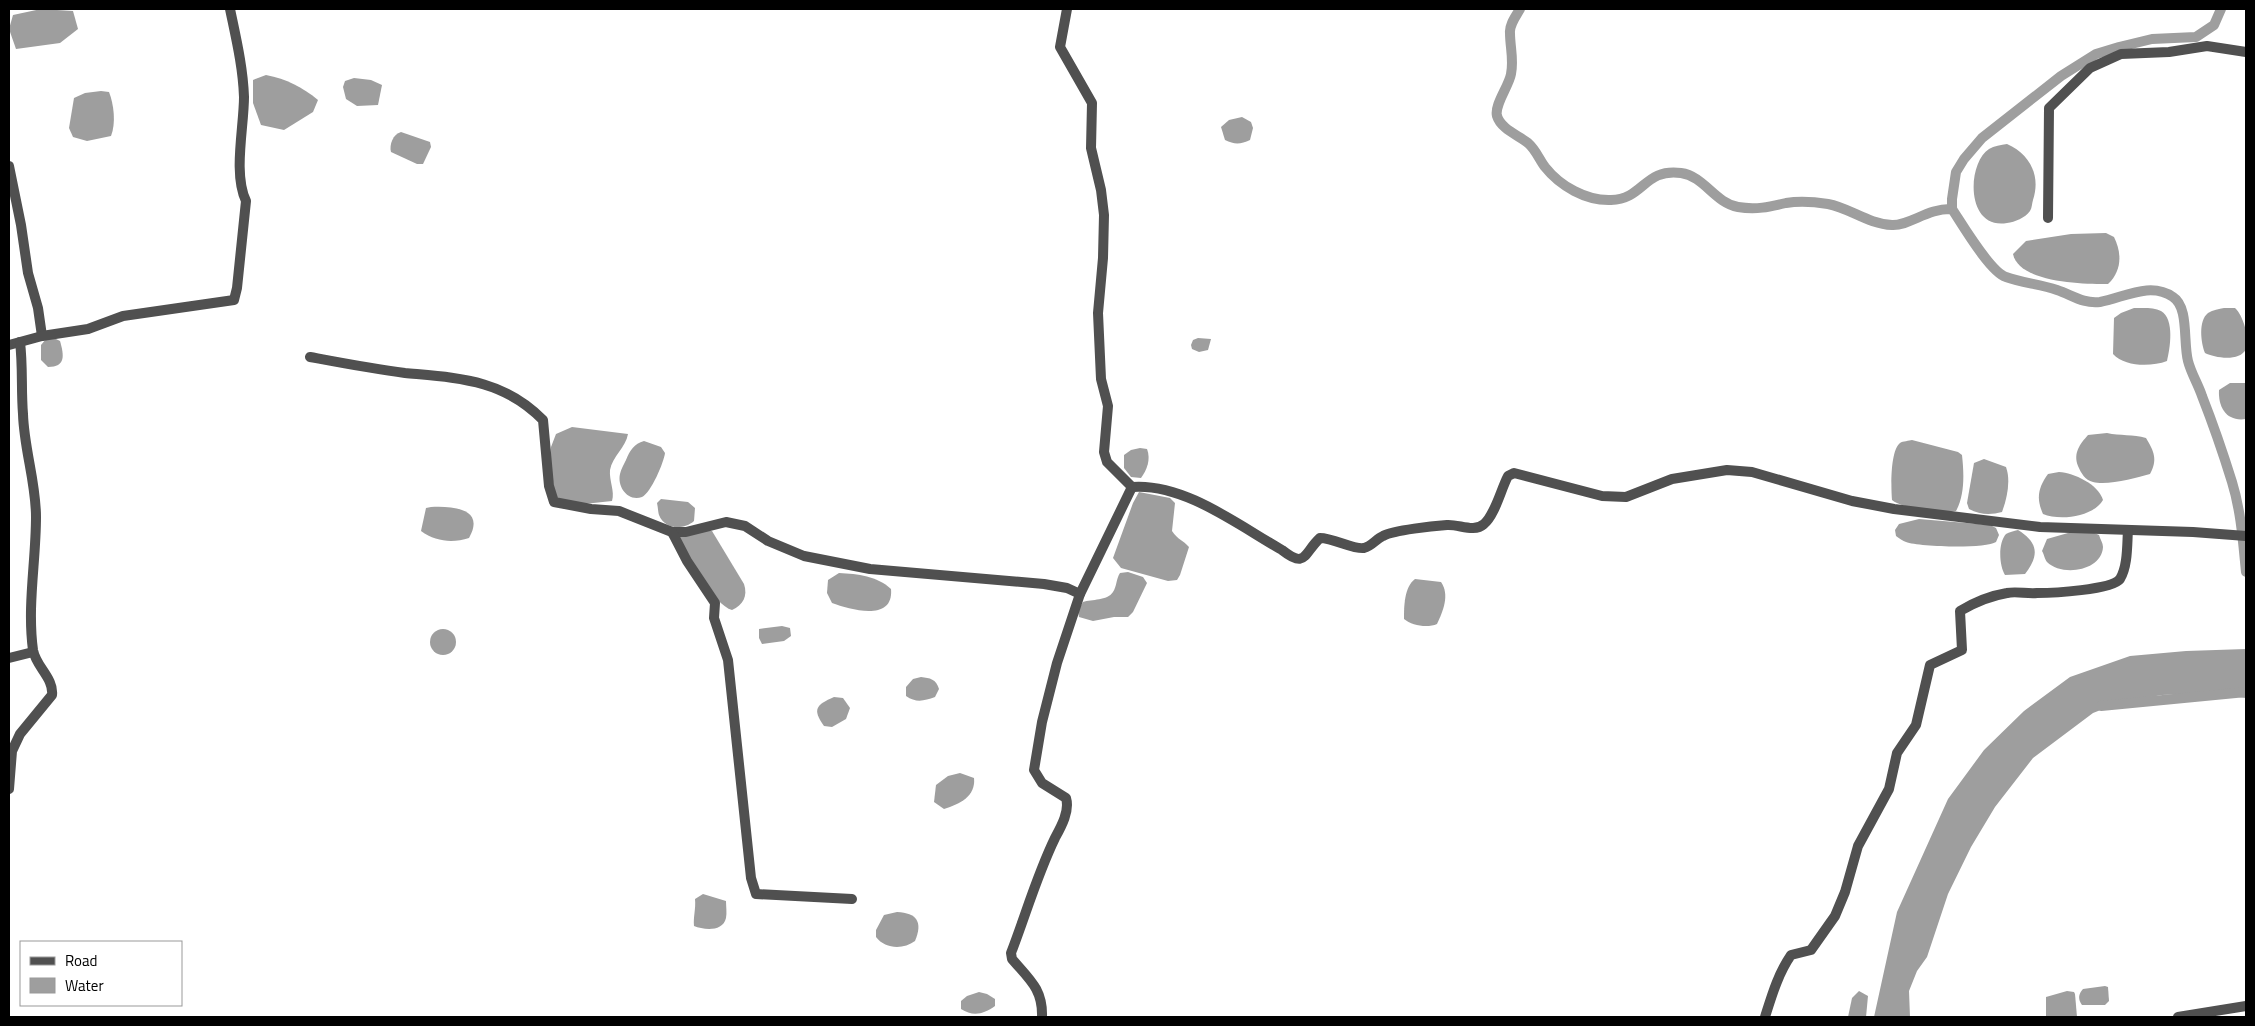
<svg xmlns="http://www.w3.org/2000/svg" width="2255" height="1026" viewBox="0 0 2255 1026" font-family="'Titillium Web',sans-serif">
<rect width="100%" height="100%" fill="#fff"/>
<g fill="#9e9e9e">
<polygon points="41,9 73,11 78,29 60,43 16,49 9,29 13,15"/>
<path d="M266,75C287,79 302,87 318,100L313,112L284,130L261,125L253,103V80Z"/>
<polygon points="354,78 371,80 382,85 378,105 357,106 346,99 343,87 345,81"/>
<path d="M101,91L109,92C114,105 116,123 111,136L87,141L73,137L69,128L74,98L85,93Z"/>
<path d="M1242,117L1251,122L1253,128L1250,140C1241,144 1235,145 1225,140L1221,127L1229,120Z"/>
<path d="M401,132L430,142L431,147L423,164H417L391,152C389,145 393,134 401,132Z"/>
<path d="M2007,144C2030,154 2041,176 2033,200C2032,203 2032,208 2030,211C2025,218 2015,222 2007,223C1965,230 1967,163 1989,149C1994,146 2001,145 2007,144Z"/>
<path d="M2106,233L2114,237C2122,253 2122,271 2108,284C2084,284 2019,283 2013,254L2026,241L2071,234Z"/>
<path d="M2134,308C2142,308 2154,307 2161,311C2175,319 2170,349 2167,361C2151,367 2125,367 2113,354L2114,318L2121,313Z"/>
<path d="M2224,308H2235C2243,315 2250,338 2246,349C2240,362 2215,358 2205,353C2201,343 2198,321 2208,313C2213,310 2219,309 2224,308Z"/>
<path d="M54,338L60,341C64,355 66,367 48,367L41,360V345L46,339Z"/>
<polygon points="1198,338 1211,339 1208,350 1199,352 1192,349 1191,345 1193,340"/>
<path d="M2230,383H2246V419C2227,422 2218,408 2219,390Z"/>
<path d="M572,427L628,434C626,447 612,457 610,470C609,481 615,491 612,501L584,504L559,501L555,495L550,462L551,447L556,434Z"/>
<path d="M2107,433C2120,436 2133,434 2146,438C2154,451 2158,460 2150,474C2136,478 2107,486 2093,482C2085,480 2081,473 2078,466C2073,453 2080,444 2088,435Z"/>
<path d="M1912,440L1958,452L1962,455C1964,473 1965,495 1956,511C1943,513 1902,509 1892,500C1891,488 1890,451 1900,443C1903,441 1909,441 1912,440Z"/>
<path d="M644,441L661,447L665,453C664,462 651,493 642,497C628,502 617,487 620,474C621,469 624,464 626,460C630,450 634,444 644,441Z"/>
<path d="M1140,448L1147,449C1151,459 1147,470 1141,478L1131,477L1124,468V455L1131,450Z"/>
<path d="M1984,459L2006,467C2011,481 2007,498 2002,512C1991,515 1980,515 1969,509L1967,503L1974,463Z"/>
<path d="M2059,472C2074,473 2098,484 2103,500C2093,517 2060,521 2043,514C2036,498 2038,488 2048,474Z"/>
<path d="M1139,492L1170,498L1175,503L1172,531C1178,540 1183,540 1189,547L1180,575L1177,580L1168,581L1121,568L1113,558L1133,503Z"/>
<path d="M661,499L688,502L695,508L694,521C684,530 665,530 659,515C658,512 658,507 657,503Z"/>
<path d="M431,507C452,506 486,508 469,538C453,543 436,542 421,531L426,508Z"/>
<path d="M1919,519L1990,525L1996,528L1999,535L1996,542C1986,549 1919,547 1906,542C1903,541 1899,538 1896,536L1895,530L1899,524Z"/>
<path d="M2018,530C2039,543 2039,556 2025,574L2005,575C1999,565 1998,543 2006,534C2009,532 2014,531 2018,530Z"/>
<path d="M701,531H712L744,584C748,596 743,605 732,610C714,606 687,553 679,537Z"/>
<path d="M2075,531L2092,532L2099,535C2100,539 2103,543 2103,547C2102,571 2062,577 2047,562C2045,560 2044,554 2042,551L2047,539Z"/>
<path d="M1128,572L1143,577L1147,583L1133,612L1128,617H1114L1093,621L1079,617L1078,611L1083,602C1092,599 1107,601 1113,592C1117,586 1116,579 1120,573Z"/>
<path d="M839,573C858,574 877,576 891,589C894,622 851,610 832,603L827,593L828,580Z"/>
<path d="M1415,579L1441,582C1450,595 1443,611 1437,624C1428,628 1412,626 1404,619C1404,607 1404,587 1415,579Z"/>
<polygon points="782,626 790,628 791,636 784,641 762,644 759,638 759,629"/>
<circle cx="443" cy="642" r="13"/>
<polygon points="2246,649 2246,698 2206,693 2162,695 2121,702 2093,713 2033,758 1995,807 1971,847 1948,894 1927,957 1917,971 1909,991 1910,1017 1874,1017 1897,912 1948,799 1984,750 2024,711 2070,677 2130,656 2186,651"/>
<path d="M921,677C930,678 936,679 939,689L935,697C924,701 916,703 906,696V687L913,679Z"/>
<path d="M834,697L843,698L850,708L846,719L832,727L824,726C812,709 816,705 834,697Z"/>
<path d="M960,773L974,778C976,796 960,804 944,809L934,802L936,785L948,776Z"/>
<path d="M703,894L726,901C726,906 727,913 726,918C723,932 704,930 694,926C693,917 696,909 695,899Z"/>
<path d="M897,912C917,913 923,922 915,941C903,950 885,949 876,937V930L884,915Z"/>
<path d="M2105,986L2108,987L2109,1001L2105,1005H2082C2078,1000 2078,994 2083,989Z"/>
<polygon points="1859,991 1868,996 1866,1017 1848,1017 1852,998"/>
<polygon points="2067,991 2074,992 2075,994 2077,1017 2046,1017 2046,997"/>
<path d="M979,992L987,994L995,999V1006C984,1014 973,1017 961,1009V1001L967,996Z"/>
</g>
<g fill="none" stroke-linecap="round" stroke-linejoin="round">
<g stroke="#9e9e9e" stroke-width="10">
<path d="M1520,9C1516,16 1509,25 1510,33C1510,47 1514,60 1511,74C1509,86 1494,105 1497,116C1501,129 1518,135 1528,143C1536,150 1539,159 1545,167C1560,186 1586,201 1611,200C1644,199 1644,168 1681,173C1704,176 1715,203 1738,207C1756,210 1769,207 1786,203C1799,201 1815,202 1828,204C1850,208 1868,224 1892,225C1909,226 1928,208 1952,209C1962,224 1990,272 2006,277C2022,283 2040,284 2057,290C2072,295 2083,304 2100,302C2123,298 2150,281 2173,297C2189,307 2183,342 2188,361C2191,373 2198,384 2202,396C2213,424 2223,453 2232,482C2241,511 2243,542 2246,572"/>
<polyline points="1952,209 1952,199 1956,172 1964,159 1982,138 2061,76 2096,54 2119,47 2152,39 2196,37 2214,25 2221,9"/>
<polyline points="2101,706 2246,692"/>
</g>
<g stroke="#505050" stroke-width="10">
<polyline points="9,166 21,225 28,273 38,308 42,336"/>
<polyline points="2048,218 2049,108 2090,68 2121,54 2169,52 2207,46 2246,52"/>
<path d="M9,345L42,336L88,329L123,316L234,300L237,288L246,201C233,174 244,127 244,97C243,67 236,38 230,9"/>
<path d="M310,357C342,363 373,369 405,373C458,378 503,379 543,420L549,486L554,502L591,509L619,511L672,532H686L726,522L745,526L768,541L804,556L870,569L1044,584L1067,588L1080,594"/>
<path d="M1132,487C1184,483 1238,525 1282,550C1306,569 1303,554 1320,538C1333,538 1355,550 1364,548C1372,546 1376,539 1383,536C1394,530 1434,526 1447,525C1459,524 1474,533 1484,524C1495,515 1501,489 1508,476L1514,473L1602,496L1626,497L1672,479L1727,470L1752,472L1852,501L1894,509L2040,527L2193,532L2246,536"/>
<polyline points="672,532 687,561 715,603 714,618 728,660 751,878 756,894 852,899"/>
<polyline points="9,658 33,652"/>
<path d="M9,789L12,751L20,734L52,695C54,678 36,667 33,650C27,606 36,561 36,517C36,482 24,449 23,414C21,390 23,366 20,342"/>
<path d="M1042,1017C1043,989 1029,979 1012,959L1011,953C1026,914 1037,875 1055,838C1061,827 1070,811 1066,798L1042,783L1034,770L1042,722L1057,663L1080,594L1132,487L1107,462L1104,452L1108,406L1101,379L1098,313L1103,258L1104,215L1101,190L1091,148L1092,103L1060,47L1067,9"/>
<path d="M1765,1017C1772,995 1778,974 1791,955L1811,950L1835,916L1845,892L1858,846L1889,789L1897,753L1916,725L1930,665L1962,650L1960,611C1975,602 1989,596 2007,593C2016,591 2027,594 2037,593C2052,593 2112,590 2120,579C2128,566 2127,544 2128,530"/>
<polyline points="2178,1017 2246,1006"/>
</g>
</g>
<rect width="2255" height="1026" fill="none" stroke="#000000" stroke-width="20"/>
<rect x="20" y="941" width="162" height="65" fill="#ffffff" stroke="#999999"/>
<rect x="30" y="957" width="25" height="8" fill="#505050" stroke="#999999"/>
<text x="65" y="966" font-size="15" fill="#000000">Road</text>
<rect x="30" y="978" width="25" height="15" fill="#9e9e9e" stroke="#999999"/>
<text x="65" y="991" font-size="15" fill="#000000">Water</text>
</svg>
